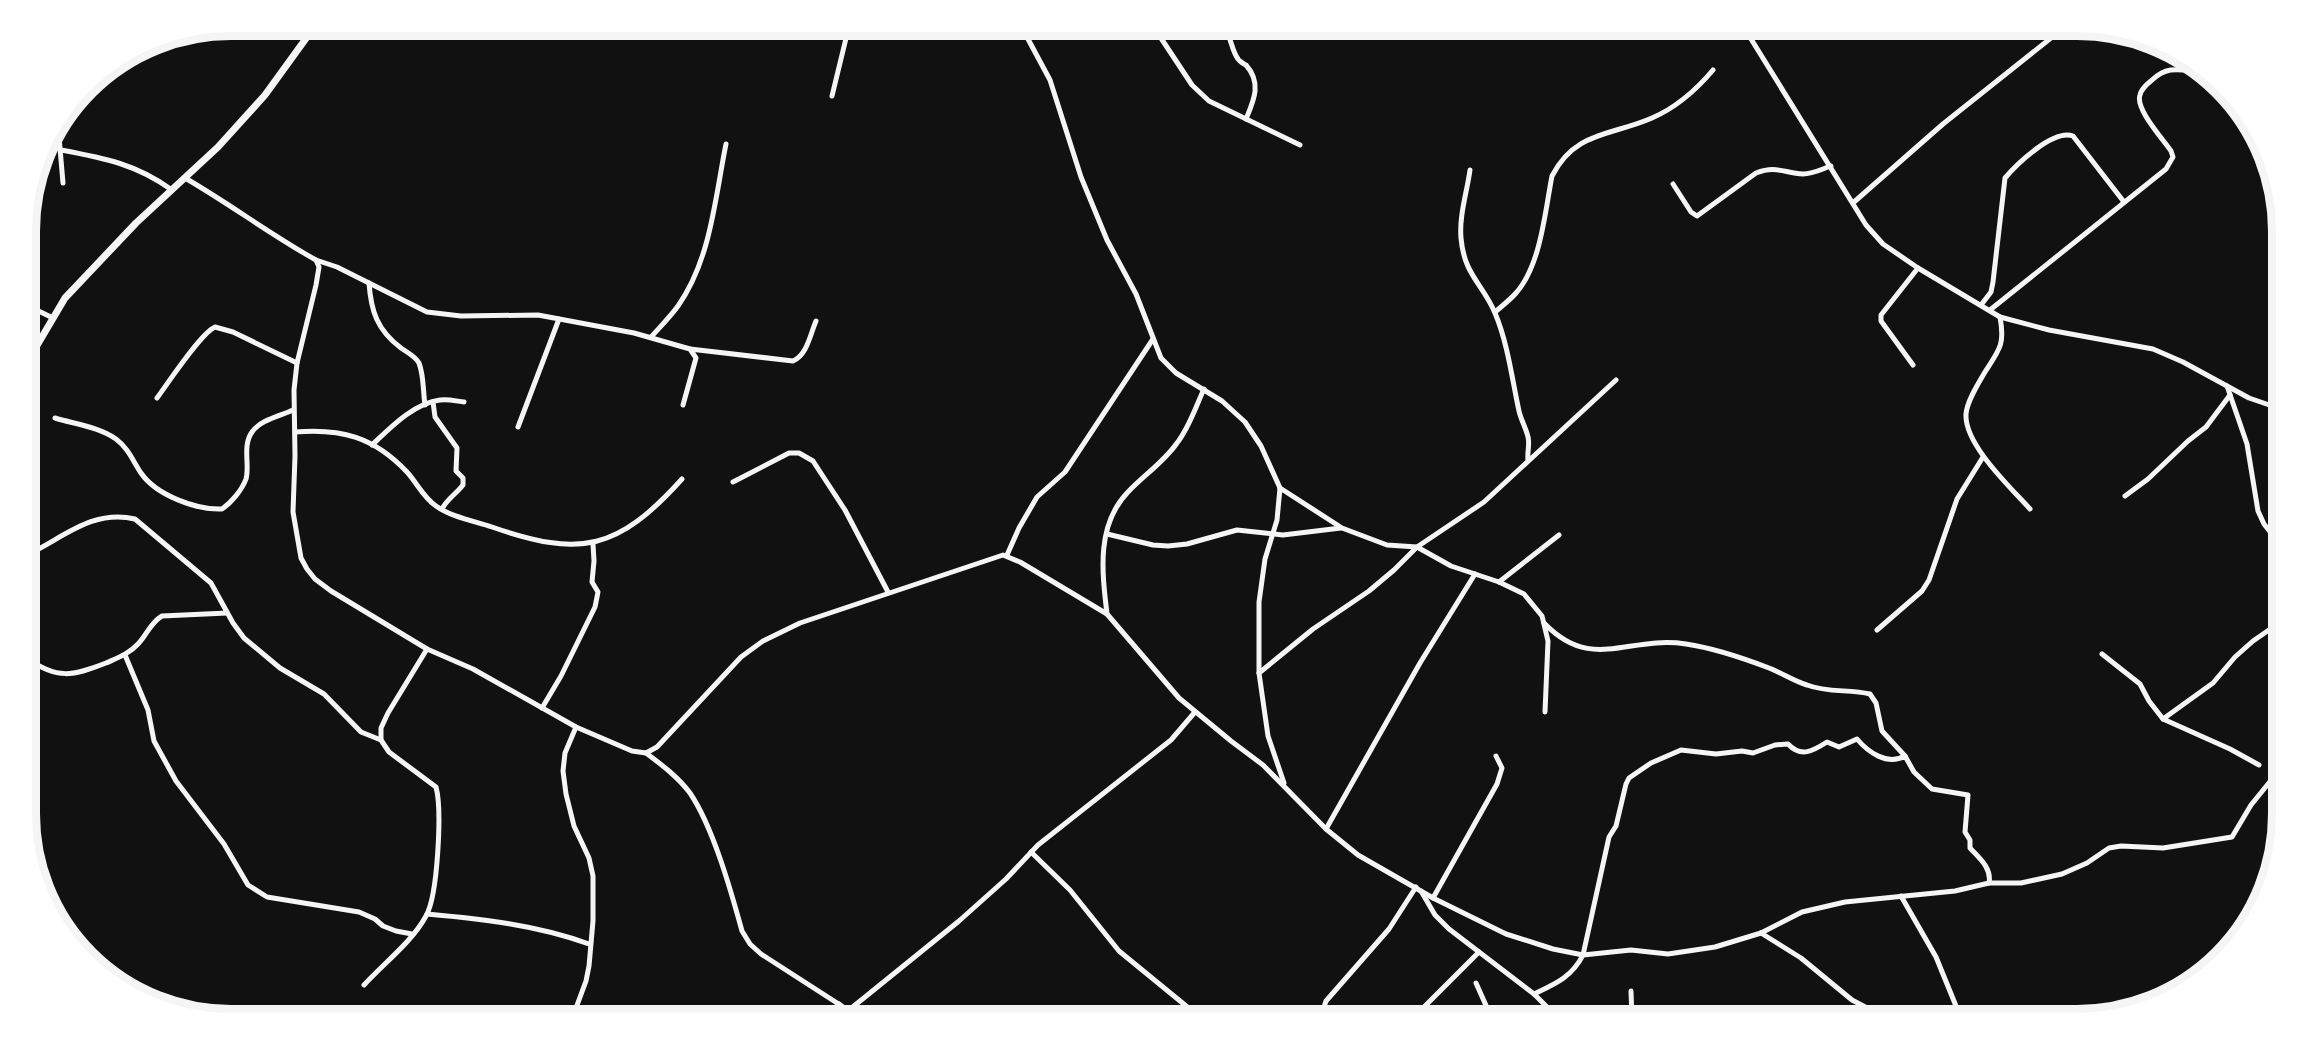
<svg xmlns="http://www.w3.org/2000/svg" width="2308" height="1045" viewBox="0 0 2308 1045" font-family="Overpass,sans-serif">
<rect width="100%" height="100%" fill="#111"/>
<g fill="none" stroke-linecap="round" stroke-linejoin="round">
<g stroke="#f5f5f5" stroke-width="5">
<polyline points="1021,26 1050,80 1081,177 1107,240 1136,294 1161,358 1176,373 1222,401 1245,422 1261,446 1280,488 1277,520 1265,559 1259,602 1259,673 1268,736 1284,783"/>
<polyline points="1153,26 1192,85 1209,101 1300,145"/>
<path d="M1221,26C1233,37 1230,48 1238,59C1238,60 1245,65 1246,65C1262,83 1254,100 1246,119"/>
<polyline points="1743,26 1866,225 1883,244 1918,268 2000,317 2049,330 2153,349 2183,362 2249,398 2281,409"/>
<polyline points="832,96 849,26"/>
<polyline points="58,125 63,183"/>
<path d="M61,150C104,158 136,164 172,190"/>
<path d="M1470,170C1467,192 1459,216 1461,238C1464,275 1483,284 1495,313C1508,344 1512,379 1519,411C1521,420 1526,428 1528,437C1530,444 1527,452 1528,460"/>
<path d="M185,178C230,204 271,235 316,260L319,267L316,285L297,363L294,390L295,456L293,512L301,558L307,569L315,579L331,591L427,649L473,669L576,727L632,751L646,753L657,747L741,657L763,641L800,623L1003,555L1020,562L1107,614L1179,698L1231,741L1263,765L1326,829L1358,855L1433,898L1506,934L1553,949L1583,955L1631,950L1668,954L1715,947L1761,933L1802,912L1845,902L1955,891L1989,883H2021L2062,874L2087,863L2109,848L2121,846L2163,848L2232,837L2251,805L2277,773L2282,770"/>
<path d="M1673,184L1691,212L1697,216L1756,173C1776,165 1784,173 1803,174C1813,174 1822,169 1831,166"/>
<polyline points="1854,202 1943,124 2066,26"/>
<polyline points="316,260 337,267 427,312 461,316 538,315 634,333 690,349 696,358 683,405"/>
<path d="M369,283C371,311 377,330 401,348C408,353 415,356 419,363C424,376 423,392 425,405"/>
<polyline points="26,305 53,318"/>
<path d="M1981,305L1991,292L1993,282L2005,178C2017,164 2053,129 2073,136L2124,202"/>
<path d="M1990,310L2166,169L2173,157L2171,151C2163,139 2135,109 2140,95C2141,89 2147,84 2152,80C2166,67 2176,69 2195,71"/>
<path d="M1495,312C1502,306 1510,300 1516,293C1541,265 1545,211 1552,176C1575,131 1611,136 1652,118C1675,108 1697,89 1713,70"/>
<path d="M2000,317C2005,344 2000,349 1985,372C1978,384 1967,401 1966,414C1964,444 2011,488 2030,509"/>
<path d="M651,337C660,327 670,317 678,306C711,259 715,198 726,144"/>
<path d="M690,349L793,361C807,355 810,335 816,321"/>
<polyline points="1913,365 1881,321 1881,315 1918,268"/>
<polyline points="2227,386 2247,444 2258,511 2264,524 2282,547"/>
<path d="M157,398C168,383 201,333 215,327L233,332L297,363"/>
<path d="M433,402L435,417L457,448L456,471L463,478V485C456,494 447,499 442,509"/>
<path d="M55,418C75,424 99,427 116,439C128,448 133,461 141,473C156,495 196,510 222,509C231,503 242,490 246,479C250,465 242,446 252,432C260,420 280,416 293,410"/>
<polyline points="518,427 559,319"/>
<path d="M295,432C341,428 374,437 407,472C417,483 423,497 436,506C451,517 474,521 492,527C581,558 618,550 682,479"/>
<path d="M372,445C390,428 414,403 440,400C448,399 456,401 464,402"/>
<polyline points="733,482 789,453 799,453 813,461 845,510 888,592"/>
<polyline points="1280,488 1342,528 1387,545 1417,547 1451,566 1499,582 1524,594 1542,616 1548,641 1545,712"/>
<polyline points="2125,496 2148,479 2188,441 2206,427 2230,395"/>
<polyline points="1107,534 1153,545 1168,546 1187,544 1237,530 1283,535 1341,528"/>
<path d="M27,555C63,538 92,509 135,519L211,583L233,623L244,638L280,668L324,694L361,732L381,740"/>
<polyline points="1007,555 1019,528 1037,497 1065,472 1153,339"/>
<polyline points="1499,582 1559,535"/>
<path d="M1107,614C1102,572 1096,525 1128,492C1144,475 1164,462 1177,443C1189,428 1196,406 1204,389"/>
<path d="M1544,623C1592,673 1627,635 1686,644C1713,648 1743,658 1769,668C1782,673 1794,681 1807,685C1828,693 1849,689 1870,694L1876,703L1882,731L1905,756"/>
<polyline points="1877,630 1922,591 1929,580 1957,499 1983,457"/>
<polyline points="2102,654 2140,684 2149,701 2163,719 2230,749 2259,765"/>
<polyline points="125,655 148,710 154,741 176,781 224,844 248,885 267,897 359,912 375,919 383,926 396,931 412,934"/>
<path d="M27,658C57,680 73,676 106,663C117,658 129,654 138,644C147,635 150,623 162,616L227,613"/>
<polyline points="1259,673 1313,629 1369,591 1394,570 1417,547 1484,502 1616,380"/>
<polyline points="542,708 561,676 595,607 598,592 592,582 594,561 593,544"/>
<polyline points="2163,719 2213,683 2235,657 2253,641 2282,621"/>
<path d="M646,753C662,765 678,777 690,793C713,827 731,891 742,931L750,944L761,954L862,1019"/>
<polyline points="1326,829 1420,663 1475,574"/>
<polyline points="1031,852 1070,890 1119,951 1202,1019"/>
<polyline points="1421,891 1435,915 1449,929 1534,994 1547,1007 1555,1019"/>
<polyline points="1901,896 1936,957 1956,1006"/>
<polyline points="1433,898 1497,784 1502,768 1496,756"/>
<path d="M427,914C482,919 537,925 589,944"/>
<polyline points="1761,933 1801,958 1852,1000 1888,1019"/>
<polyline points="106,969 124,980"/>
<polyline points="1476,983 1492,1019"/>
<path d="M364,985C384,963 412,942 426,916C438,895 442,809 436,787L389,752L381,740V728L388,713L427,649"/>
<polyline points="1631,991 1632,1019"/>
<path d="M1534,994C1555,984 1572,977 1583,955L1609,837L1616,826L1626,784L1629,778L1651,763L1681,750L1716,754L1742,751L1753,753L1775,745L1788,744C1801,758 1813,751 1827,742L1839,747L1857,739C1868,752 1887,766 1905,756L1914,772L1932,789L1968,795L1965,832L1970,840V848C1979,858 1992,868 1989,883"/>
<polyline points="849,1010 959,921 1006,879 1038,845 1171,740 1195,712"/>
<polyline points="565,1019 576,1008 586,981 589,966 593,921 593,876 589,858 574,826 566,794 563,771 565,753 576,727"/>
<polyline points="822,1019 839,1004"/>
<polyline points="1323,1019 1321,1016 1326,1001 1389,929 1416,887"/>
<polyline points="1412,1019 1479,952"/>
</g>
<polyline stroke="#f5f5f5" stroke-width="7" points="26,364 65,298 136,223 218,147 265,95 315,26"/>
</g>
<path d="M0 0H2308V1045H0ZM231 36H2077A195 195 0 0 1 2272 231V814A195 195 0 0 1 2077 1009H231A195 195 0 0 1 36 814V231A195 195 0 0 1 231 36Z" fill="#fff" fill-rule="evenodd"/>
<path fill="none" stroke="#f5f5f5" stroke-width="8" d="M231 36H2077A195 195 0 0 1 2272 231V814A195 195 0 0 1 2077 1009H231A195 195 0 0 1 36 814V231A195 195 0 0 1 231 36Z"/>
</svg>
